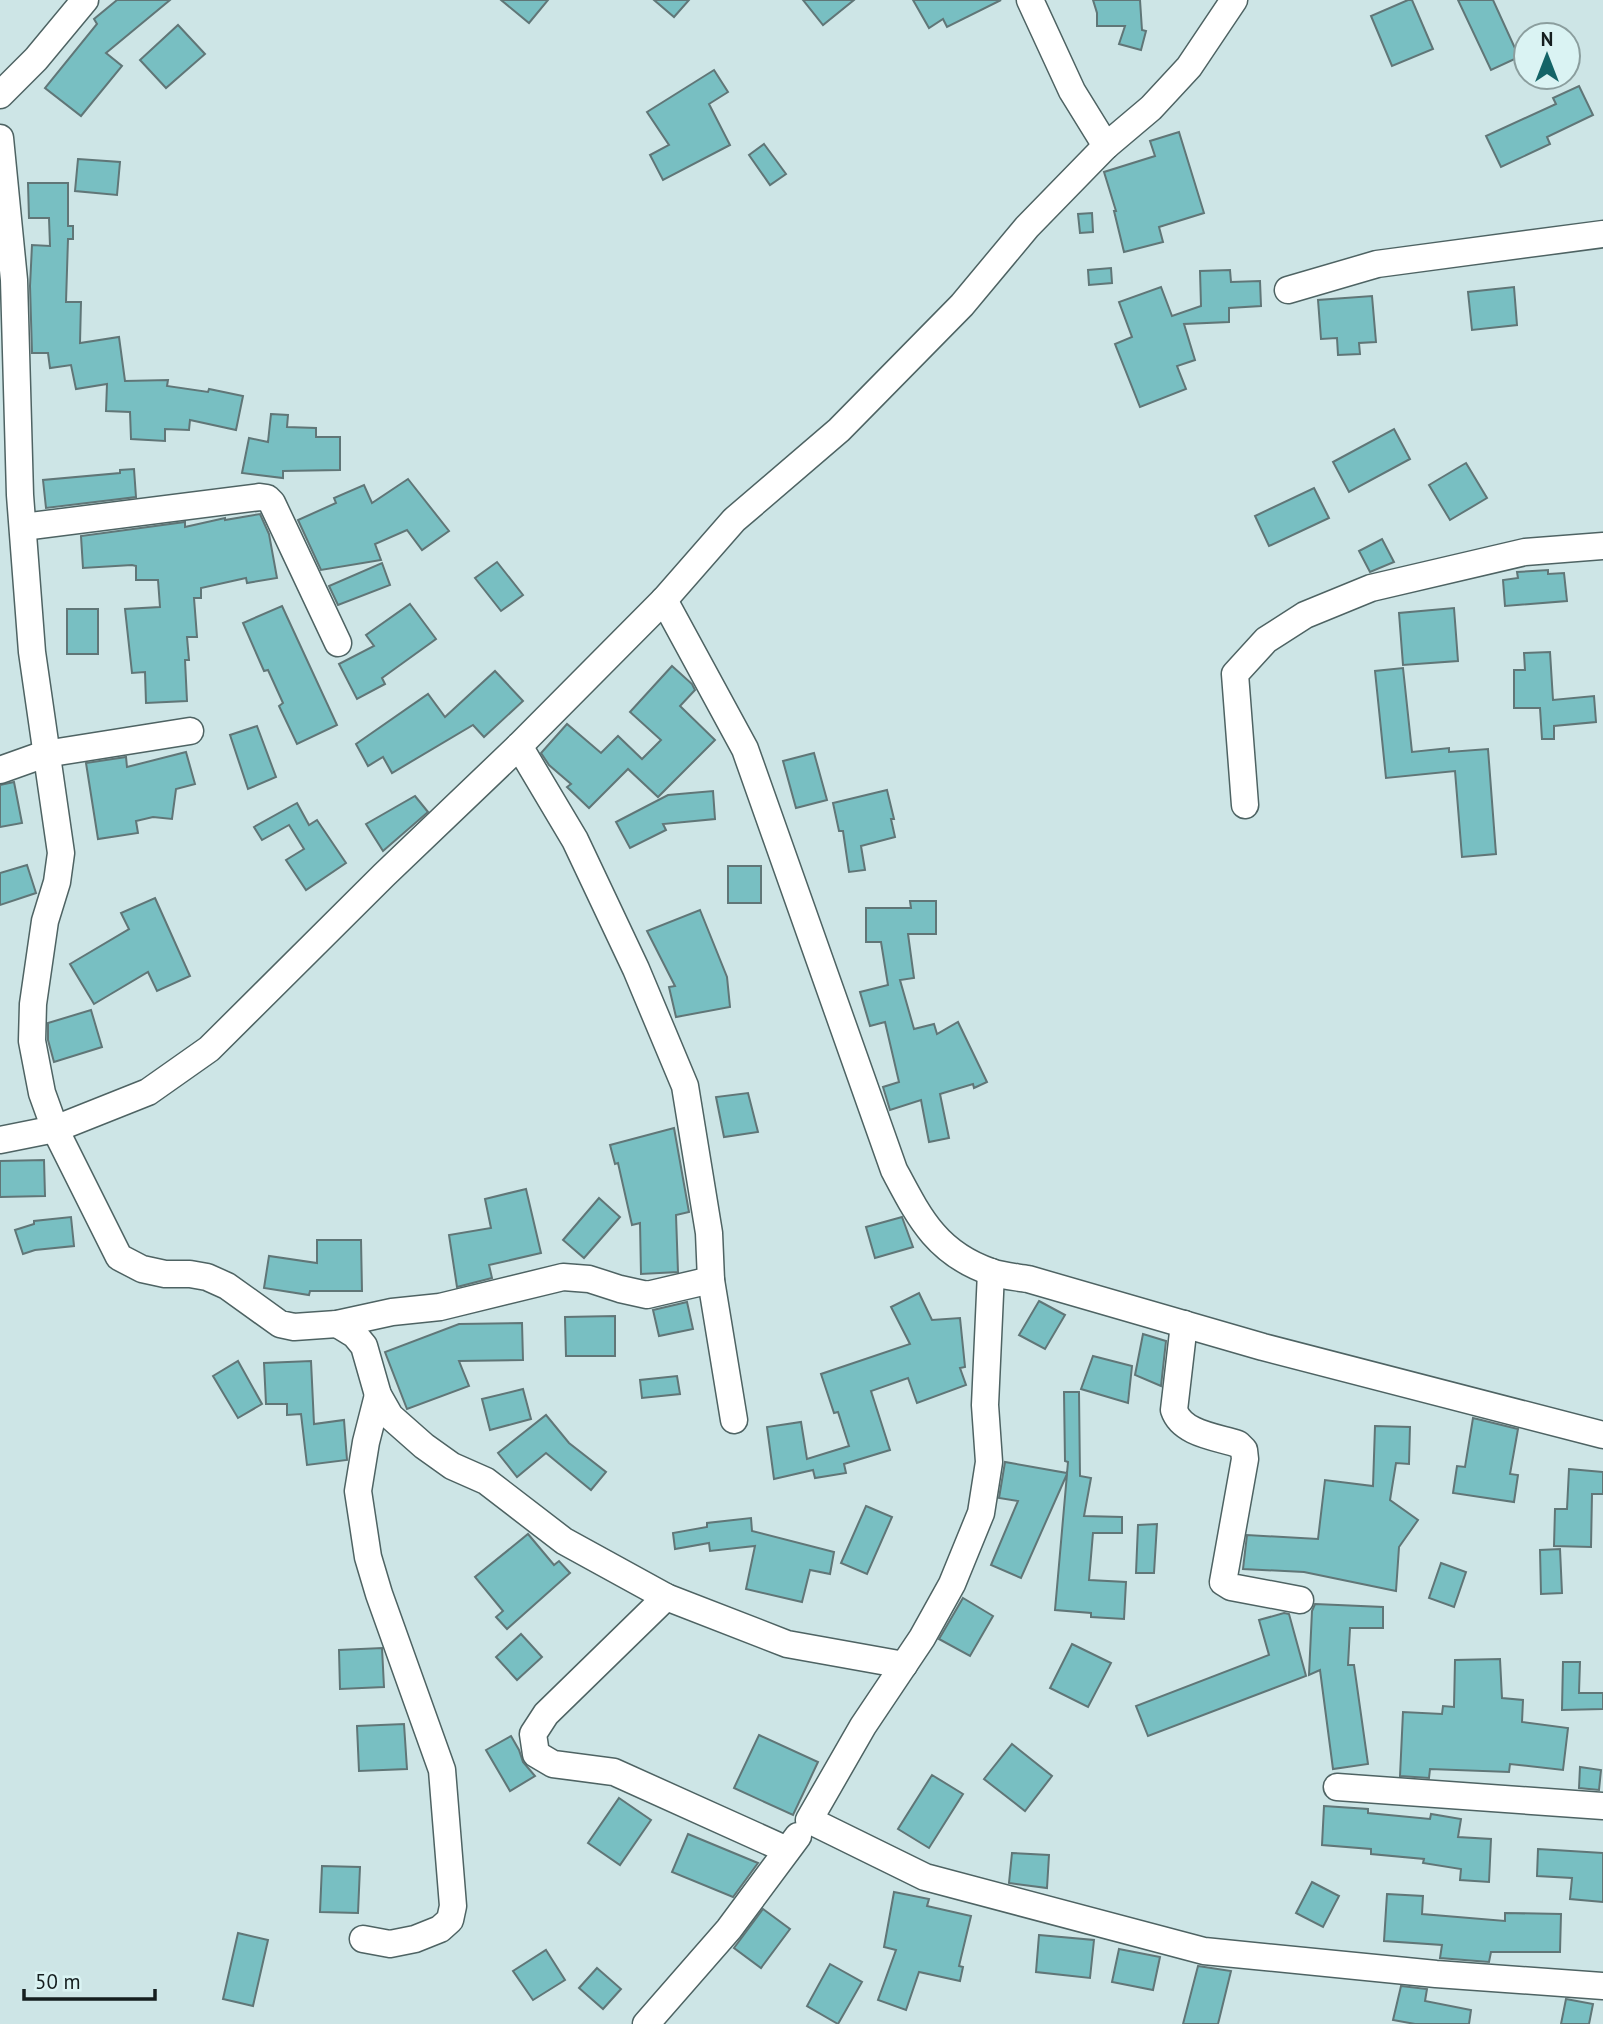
<svg xmlns="http://www.w3.org/2000/svg" width="1603" height="2024" viewBox="0 0 1603 2024" font-family="'PT Sans',sans-serif">
<rect width="100%" height="100%" fill="#cde5e6"/>
<g fill="#78bfc2" stroke="#607677" stroke-width="2">
<polygon points="117,0 170,0 106,53 122,66 81,116 45,88 97,24 94,19"/>
<polygon points="501,0 548,0 529,23"/>
<polygon points="654,0 689,0 674,17"/>
<polygon points="803,0 854,0 823,25"/>
<polygon points="913,0 1001,0 947,27 943,19 929,28"/>
<polygon points="1093,0 1140,0 1142,30 1146,31 1141,50 1119,44 1125,26 1097,26 1097,13"/>
<polygon points="1408,0 1412,0 1433,49 1392,66 1371,16"/>
<polygon points="1458,0 1493,0 1519,57 1491,70"/>
<polygon points="178,25 205,54 166,88 140,60"/>
<polygon points="714,70 728,92 709,104 730,145 663,180 650,155 669,145 647,112"/>
<polygon points="1579,86 1593,115 1547,137 1550,144 1501,167 1486,136 1556,104 1553,98"/>
<polygon points="1179,132 1204,213 1159,227 1163,242 1124,252 1114,211 1116,211 1104,172 1155,156 1150,141"/>
<polygon points="764,144 786,174 770,185 749,155"/>
<polygon points="78,159 120,162 117,195 75,191"/>
<polygon points="28,183 68,183 68,226 73,226 73,239 68,239 66,302 81,302 80,343 119,337 125,381 168,380 167,386 208,392 209,389 243,396 236,430 190,420 189,430 165,429 165,441 131,439 130,412 106,411 107,384 76,389 71,365 50,368 48,353 32,353 30,286 32,245 50,246 49,218 29,218"/>
<polygon points="1092,213 1093,232 1080,233 1078,214"/>
<polygon points="1111,268 1112,283 1089,285 1088,270"/>
<polygon points="1230,270 1231,282 1260,281 1261,306 1229,308 1229,322 1184,324 1195,360 1177,366 1186,389 1140,407 1115,344 1132,337 1119,302 1161,287 1172,316 1201,306 1200,271"/>
<polygon points="1514,287 1517,325 1472,330 1468,292"/>
<polygon points="1372,296 1376,342 1359,343 1360,354 1338,355 1337,338 1321,339 1318,300"/>
<polygon points="271,414 288,415 287,427 316,428 316,437 340,437 340,470 283,471 283,478 242,473 249,438 268,442"/>
<polygon points="1394,429 1410,459 1349,492 1333,462"/>
<polygon points="1466,463 1487,498 1450,520 1429,485"/>
<polygon points="134,469 136,497 46,508 43,480 120,473 120,470"/>
<polygon points="408,479 449,531 422,550 407,530 375,544 381,560 321,570 298,520 336,503 334,498 364,485 372,503"/>
<polygon points="1314,488 1329,518 1269,546 1255,516"/>
<polygon points="260,514 269,534 277,578 247,583 246,578 201,588 201,598 194,598 197,637 187,637 189,660 185,660 187,701 146,703 145,672 132,673 125,609 160,607 158,580 136,580 136,566 132,565 83,568 81,536 185,522 185,527 225,518 225,520"/>
<polygon points="1382,539 1394,562 1370,572 1359,551"/>
<polygon points="497,562 523,595 501,611 475,578"/>
<polygon points="382,563 390,585 338,605 329,586"/>
<polygon points="1548,570 1548,574 1564,573 1567,601 1505,606 1503,580 1518,578 1517,572"/>
<polygon points="410,604 436,639 382,678 385,684 357,699 339,664 374,646 366,635"/>
<polygon points="282,606 337,725 297,744 279,706 283,703 268,670 264,671 243,623"/>
<polygon points="1454,608 1458,661 1403,665 1399,613"/>
<rect x="67" y="609" width="31" height="45"/>
<polygon points="1550,652 1553,700 1594,696 1596,722 1554,726 1554,739 1542,739 1540,708 1514,708 1514,670 1525,670 1524,653"/>
<polygon points="672,666 692,684 695,690 680,706 715,740 658,797 628,769 589,808 567,787 571,784 549,765 541,753 567,724 601,753 618,736 642,759 661,740 630,712"/>
<polygon points="1403,668 1412,752 1449,748 1449,752 1488,749 1496,854 1462,857 1455,771 1386,778 1375,671"/>
<polygon points="495,671 523,701 484,737 473,725 392,773 383,757 368,766 356,744 428,694 445,717"/>
<polygon points="257,726 276,777 248,789 230,735"/>
<polygon points="186,752 195,784 176,789 172,819 153,817 136,821 138,833 98,839 86,763 126,757 127,767"/>
<polygon points="814,753 827,800 796,808 783,761"/>
<polygon points="14,782 22,823 0,827 0,785"/>
<polygon points="887,790 894,819 891,819 895,837 861,846 865,870 849,872 843,831 839,831 833,803"/>
<polygon points="713,791 715,819 663,824 666,830 630,848 616,822 668,795"/>
<polygon points="415,796 428,812 383,851 366,824"/>
<polygon points="297,803 309,825 317,820 346,863 306,890 286,860 304,849 289,825 262,840 254,827"/>
<polygon points="27,865 36,893 0,905 0,873"/>
<rect x="728" y="866" width="33" height="37"/>
<polygon points="155,898 190,976 157,991 148,972 94,1004 70,964 129,929 121,913"/>
<polygon points="910,901 936,901 936,934 908,934 914,978 900,980 914,1029 934,1024 937,1034 958,1022 987,1082 974,1088 973,1084 940,1094 949,1138 929,1142 921,1100 890,1110 883,1087 899,1082 885,1022 870,1026 860,992 888,985 881,942 866,942 866,908 911,908"/>
<polygon points="700,910 727,977 730,1007 676,1017 669,987 675,986 647,931"/>
<polygon points="91,1010 102,1047 54,1062 48,1040 48,1023"/>
<polygon points="748,1093 758,1132 724,1137 716,1097"/>
<polygon points="674,1128 689,1212 676,1215 678,1272 641,1274 640,1223 632,1225 618,1163 615,1164 610,1145"/>
<polygon points="44,1160 45,1196 0,1197 0,1161"/>
<polygon points="526,1189 541,1253 489,1265 492,1278 457,1287 449,1235 491,1228 485,1199"/>
<polygon points="599,1198 620,1217 584,1258 563,1240"/>
<polygon points="71,1217 74,1246 35,1250 23,1254 15,1230 34,1224 34,1221"/>
<polygon points="902,1217 913,1247 875,1258 866,1227"/>
<polygon points="317,1240 361,1240 362,1291 310,1291 309,1295 264,1288 269,1256 317,1263"/>
<polygon points="919,1293 932,1320 960,1318 965,1367 960,1368 966,1385 917,1403 908,1378 871,1391 890,1450 844,1464 846,1473 815,1478 813,1470 774,1479 767,1427 801,1422 807,1459 849,1446 838,1412 834,1413 821,1374 910,1344 891,1307"/>
<polygon points="1039,1301 1065,1315 1045,1349 1019,1335"/>
<polygon points="687,1302 693,1329 659,1336 653,1310"/>
<polygon points="615,1316 615,1356 566,1356 565,1317"/>
<polygon points="522,1323 523,1360 459,1361 469,1386 407,1409 385,1352 459,1324"/>
<polygon points="1143,1334 1166,1341 1161,1386 1135,1375"/>
<polygon points="1093,1356 1132,1366 1128,1403 1081,1389"/>
<polygon points="238,1361 262,1404 238,1418 213,1376"/>
<polygon points="311,1361 314,1424 344,1420 347,1460 307,1465 301,1414 287,1415 287,1404 266,1404 264,1363"/>
<polygon points="677,1376 680,1394 642,1398 640,1380"/>
<polygon points="523,1389 531,1419 490,1430 482,1399"/>
<polygon points="1064,1392 1079,1392 1080,1476 1091,1478 1084,1516 1122,1517 1122,1533 1093,1533 1089,1580 1126,1582 1124,1619 1091,1617 1091,1613 1055,1610 1067,1474 1021,1578 991,1565 1018,1501 999,1498 1005,1462 1067,1473 1068,1462 1065,1461"/>
<polygon points="546,1415 569,1443 606,1472 591,1490 546,1453 517,1477 498,1453"/>
<polygon points="1473,1418 1518,1429 1510,1474 1518,1475 1514,1502 1453,1493 1457,1466 1465,1467"/>
<polygon points="1375,1426 1410,1427 1409,1464 1396,1463 1390,1500 1418,1520 1399,1547 1396,1591 1304,1572 1243,1569 1247,1535 1318,1539 1325,1480 1373,1486"/>
<polygon points="1569,1469 1603,1472 1603,1494 1592,1494 1591,1547 1554,1546 1555,1509 1567,1509"/>
<polygon points="866,1506 892,1517 867,1574 841,1563"/>
<polygon points="751,1518 752,1531 834,1552 830,1574 810,1570 802,1602 746,1589 755,1546 710,1551 709,1543 675,1549 673,1533 707,1527 707,1523"/>
<polygon points="1157,1524 1154,1573 1136,1573 1138,1525"/>
<polygon points="528,1534 554,1565 559,1561 570,1573 507,1629 496,1617 503,1611 475,1577"/>
<polygon points="1560,1549 1562,1593 1541,1594 1540,1550"/>
<polygon points="1441,1563 1466,1572 1454,1607 1429,1598"/>
<polygon points="963,1598 993,1616 970,1656 939,1639"/>
<polygon points="1315,1604 1383,1607 1383,1628 1350,1628 1348,1665 1354,1665 1368,1764 1333,1769 1320,1670 1309,1675 1312,1611"/>
<polygon points="1284,1613 1289,1614 1306,1676 1148,1736 1136,1706 1269,1655 1259,1620"/>
<polygon points="521,1634 542,1657 517,1680 496,1657"/>
<polygon points="1072,1644 1111,1663 1088,1707 1050,1688"/>
<polygon points="382,1648 384,1687 340,1689 339,1650"/>
<polygon points="1500,1659 1502,1698 1523,1700 1522,1722 1568,1728 1563,1770 1510,1764 1509,1772 1430,1769 1429,1778 1400,1776 1403,1712 1442,1714 1443,1706 1454,1707 1455,1660"/>
<polygon points="1563,1662 1580,1662 1579,1693 1603,1693 1603,1709 1562,1710"/>
<polygon points="404,1724 407,1769 359,1771 357,1726"/>
<polygon points="759,1735 818,1762 793,1815 734,1788"/>
<polygon points="511,1736 519,1750 523,1762 535,1776 510,1791 486,1750"/>
<polygon points="1012,1744 1052,1776 1025,1811 984,1779"/>
<polygon points="1580,1767 1601,1770 1599,1790 1579,1788"/>
<polygon points="932,1775 963,1794 929,1848 898,1829"/>
<polygon points="619,1798 651,1820 620,1865 588,1843"/>
<polygon points="1324,1806 1368,1809 1368,1813 1430,1819 1431,1814 1461,1819 1458,1837 1491,1839 1489,1882 1460,1880 1461,1869 1423,1863 1424,1859 1371,1854 1371,1849 1322,1845"/>
<polygon points="688,1834 758,1863 733,1897 672,1872"/>
<polygon points="1538,1849 1603,1853 1603,1902 1570,1899 1572,1878 1537,1876"/>
<polygon points="1012,1853 1049,1855 1047,1888 1009,1883"/>
<polygon points="322,1866 360,1867 358,1913 320,1912"/>
<polygon points="1312,1882 1339,1896 1323,1927 1296,1913"/>
<polygon points="894,1892 929,1899 927,1906 971,1916 959,1966 963,1967 960,1981 919,1972 906,2010 878,2000 896,1950 884,1947"/>
<polygon points="1387,1894 1423,1896 1422,1914 1505,1921 1505,1913 1561,1914 1560,1952 1491,1952 1489,1962 1440,1958 1442,1945 1384,1941"/>
<polygon points="763,1909 790,1929 761,1968 734,1948"/>
<polygon points="238,1933 268,1940 253,2006 223,1999"/>
<polygon points="1039,1935 1094,1940 1090,1978 1036,1972"/>
<polygon points="1119,1949 1160,1957 1153,1990 1112,1982"/>
<polygon points="546,1950 565,1980 533,2000 513,1971"/>
<polygon points="830,1964 862,1982 838,2024 807,2006"/>
<polygon points="1198,1966 1231,1971 1218,2024 1183,2024"/>
<polygon points="597,1968 621,1989 603,2009 579,1988"/>
<polygon points="1401,1986 1427,1989 1425,2001 1471,2010 1469,2024 1415,2024 1393,2020"/>
<polygon points="1566,1999 1593,2004 1589,2024 1561,2024"/>
</g>
<g fill="none" stroke-linecap="round" stroke-linejoin="round">
<defs>
<g id="minor">
<polyline points="1030,0 1072,91 1106,146"/>
<polyline points="0,95 36,59 85,0"/>
<polyline points="0,138 14,280 20,495 32,652 61,853 57,882 45,921 33,1004 32,1041 42,1093 55,1129 119,1257 142,1269 165,1274 190,1274 207,1277 227,1286 280,1324 294,1327 337,1324 392,1312 440,1307 563,1277 589,1279 620,1289 647,1295 711,1280"/>
<polyline points="1288,290 1377,264 1603,234"/>
<polyline points="23,527 260,497 267,498 272,503 338,643"/>
<path d="M664,600L745,749L894,1170C919,1217 936,1253 991,1272C1002,1276 1016,1277 1028,1279L1263,1347L1603,1435"/>
<polyline points="519,746 575,840 636,969 685,1086 709,1233 711,1280 734,1420"/>
<polyline points="0,770 45,754 190,731"/>
<polyline points="1245,805 1235,674 1266,640 1305,615 1371,588 1525,552 1603,546"/>
<polyline points="0,1140 55,1129 148,1092 209,1049 384,875 519,746 664,600 734,520 839,430 962,305 1027,227 1106,146 1151,108 1189,67 1234,0"/>
<polyline points="991,1272 985,1405 989,1462 981,1513 952,1584 922,1638 863,1726 809,1820 925,1877 1204,1951 1436,1974 1603,1986"/>
<polyline points="337,1324 355,1335 364,1346 378,1395 390,1416 424,1446 452,1466 486,1481 564,1541 666,1597 787,1644 904,1665"/>
<path d="M1184,1324L1174,1410C1182,1434 1217,1437 1238,1444L1244,1450L1245,1459L1223,1582L1231,1587L1300,1600"/>
<polyline points="666,1597 546,1714 533,1734 536,1754 553,1764 614,1772 787,1850"/>
<polyline points="1337,1787 1603,1806"/>
<polyline points="363,1939 390,1944 415,1939 440,1929 450,1920 453,1906 442,1770 379,1594 368,1557 358,1491 366,1442 378,1395"/>
<polyline points="646,2024 729,1929 798,1836"/>
</g>
</defs>
<use href="#minor" stroke="#4e6363" stroke-width="29"/>
<use href="#minor" stroke="#fff" stroke-width="26"/>
</g>
<g transform="translate(1547 56)"><circle r="33" fill="#daf3f3" stroke="#8b9e9e" stroke-width="2"/>
<path d="M0-5L12 26L0 18L-12 26Z" fill="#146467"/>
<text y="-10" font-size="19" font-weight="bold" text-anchor="middle" fill="#151e1f">N</text>
</g>
<path d="M24 1989v10h131v-10" fill="none" stroke="#151e1f" stroke-width="3.5"/>
<text x="35" y="1989" font-size="21" fill="#151e1f" stroke="#daf3f3" stroke-width="5" paint-order="stroke">50 m</text>
</svg>
